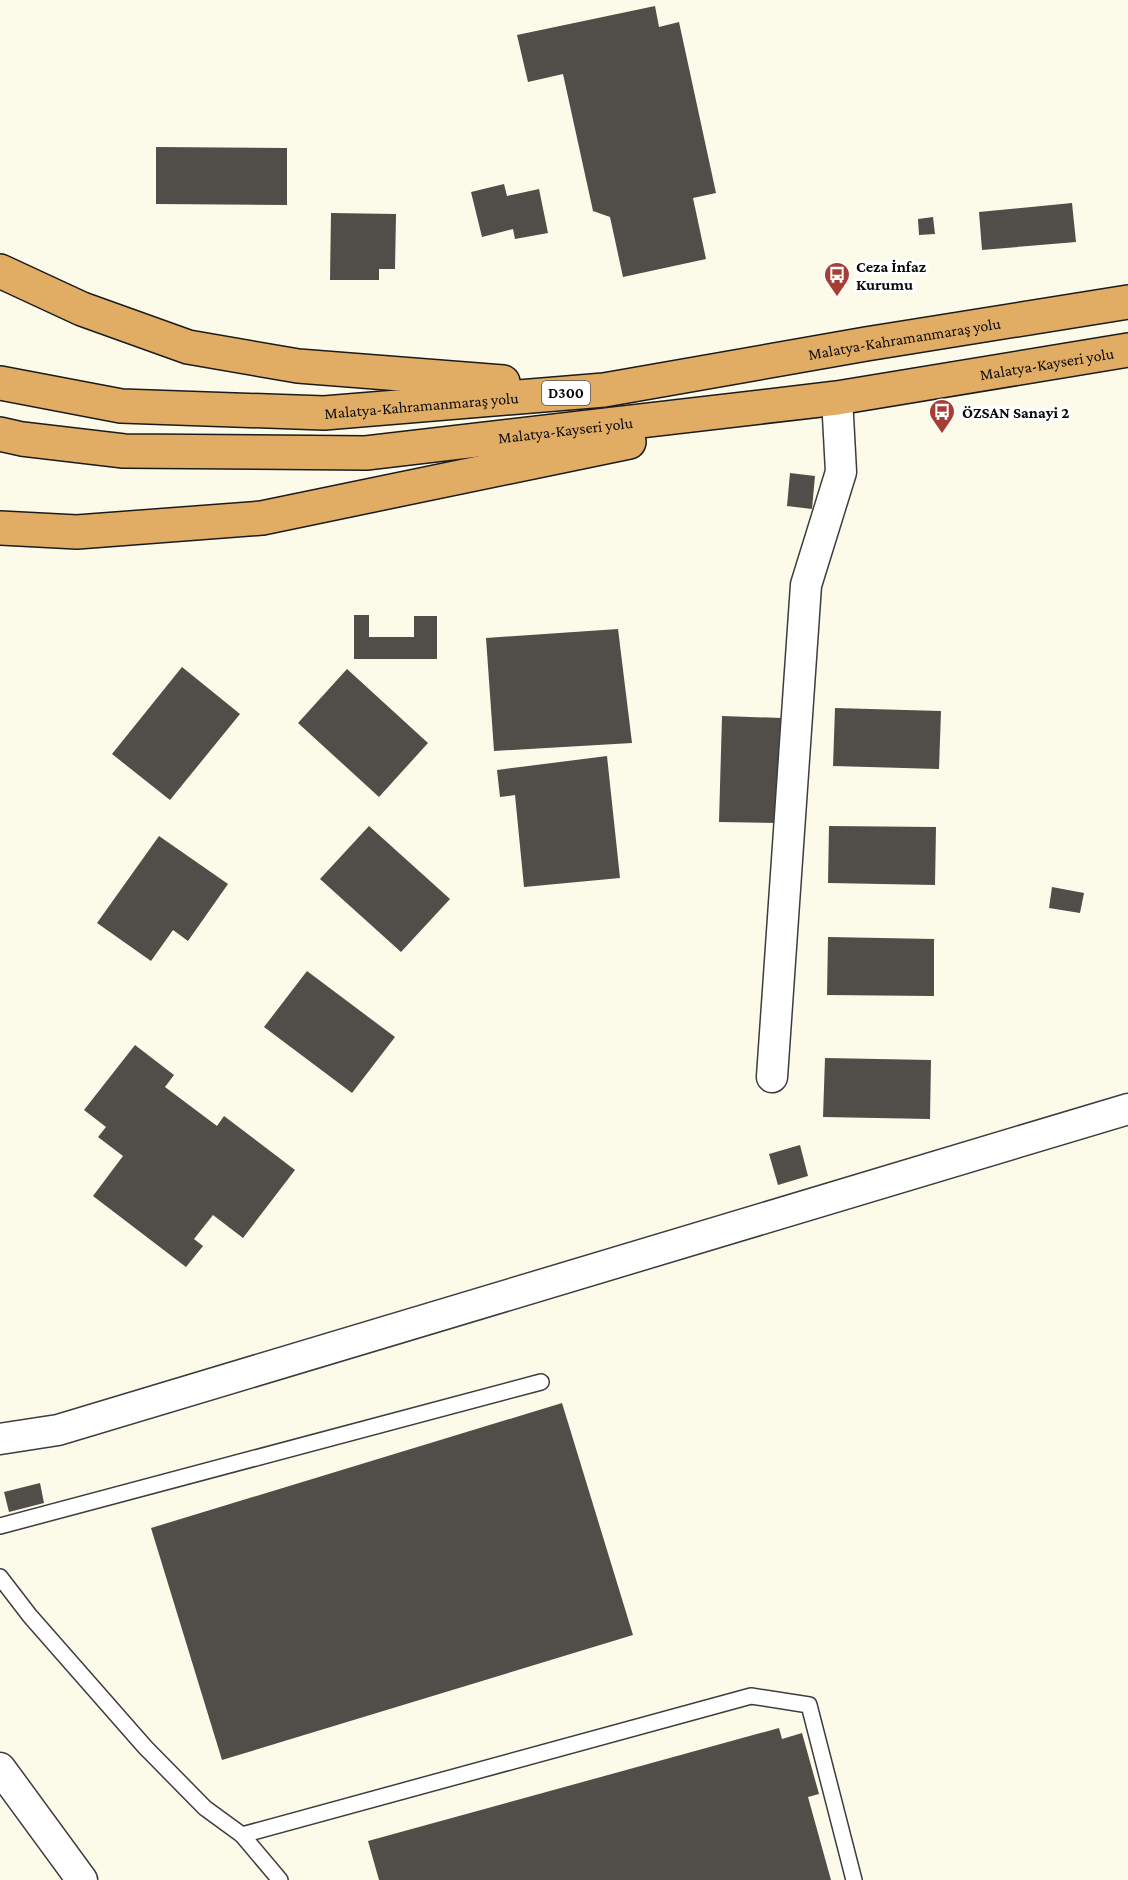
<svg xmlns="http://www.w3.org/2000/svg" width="1128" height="1880" viewBox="0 0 1128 1880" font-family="'Crimson Pro',serif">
<rect width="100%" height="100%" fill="#fcfbea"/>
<g fill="#514d48">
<polygon points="655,6 659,27 679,22 716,193 693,198 706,259 623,277 610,217 593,211 563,74 528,82 517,35"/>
<polygon points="156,147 287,148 287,205 156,204"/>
<polygon points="504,184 507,196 539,189 548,233 515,239 513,229 482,237 471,192"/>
<polygon points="1072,203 1076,242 982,250 979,212"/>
<polygon points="331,213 396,214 395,269 379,269 379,280 330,280"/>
<polygon points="933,217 935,234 919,235 918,219"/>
<polygon points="790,473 815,476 812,509 787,506"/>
<polygon points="354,615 369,615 369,637 414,637 414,616 437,616 437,659 354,659"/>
<polygon points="618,629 632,743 494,751 486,638"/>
<polygon points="182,667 240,714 170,800 112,754"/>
<polygon points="347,669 428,743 379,797 298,723"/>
<polygon points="835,708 941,711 939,769 833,766"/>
<polygon points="722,716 782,718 778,823 719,822"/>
<polygon points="607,756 620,878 524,887 515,795 500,797 497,770"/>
<polygon points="369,826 450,899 401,952 320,879"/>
<polygon points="829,826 936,827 935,885 828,883"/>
<polygon points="159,836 228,884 188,941 173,930 151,961 97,923"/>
<polygon points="1052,887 1084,893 1080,913 1049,908"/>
<polygon points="828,937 934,939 934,996 827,995"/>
<polygon points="307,971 395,1037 352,1093 264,1027"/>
<polygon points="135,1045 174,1075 165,1087 217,1126 224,1116 295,1170 243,1238 213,1215 194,1239 203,1246 186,1267 93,1196 123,1156 98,1137 106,1127 84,1110"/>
<polygon points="825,1058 931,1060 930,1119 823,1117"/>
<polygon points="800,1145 808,1176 778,1185 769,1154"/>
<polygon points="562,1403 633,1635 222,1760 151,1528"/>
<polygon points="40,1483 44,1503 9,1512 4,1492"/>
<polygon points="779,1728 782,1739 802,1733 819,1794 808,1797 831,1880 379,1880 368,1841"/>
</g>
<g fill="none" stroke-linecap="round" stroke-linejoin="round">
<defs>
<g id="lane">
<polyline points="0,1526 541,1382"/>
<polyline points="0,1577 30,1616 145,1747 205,1808 242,1835 280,1880"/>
<polyline points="242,1835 751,1696 809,1705 854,1880"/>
</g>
<g id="street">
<polyline points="772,1077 806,585 841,472 837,398"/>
<polyline points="0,1439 58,1430 1128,1109"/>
<polyline points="0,1768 82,1880"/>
</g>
<g id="highway">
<polyline points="0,271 82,309 188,347 298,366 503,382"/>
<path id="s1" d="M0,383L121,406L324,413L604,390L866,344L1128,302"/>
<path id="s2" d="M0,434L22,439L124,451L366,453L837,398L1128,350"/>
<polyline points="0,528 77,532 262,518 629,442"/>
</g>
</defs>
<use href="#lane" stroke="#3d3d3d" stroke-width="18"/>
<use href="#street" stroke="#3d3d3d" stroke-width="33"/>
<use href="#highway" stroke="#1b1b1b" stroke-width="36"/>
<use href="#lane" stroke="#fff" stroke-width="15"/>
<use href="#street" stroke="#fff" stroke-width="30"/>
<use href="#highway" stroke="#e1ac64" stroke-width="33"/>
</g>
<defs>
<symbol id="bus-pin" viewBox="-11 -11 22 30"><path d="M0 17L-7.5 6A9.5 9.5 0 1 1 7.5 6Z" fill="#a73e35" stroke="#fff"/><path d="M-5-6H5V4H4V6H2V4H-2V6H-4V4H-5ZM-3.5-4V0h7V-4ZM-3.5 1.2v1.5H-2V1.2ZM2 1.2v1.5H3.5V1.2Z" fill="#fff"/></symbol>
</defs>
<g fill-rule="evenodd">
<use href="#bus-pin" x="822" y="260" width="30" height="40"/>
<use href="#bus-pin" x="927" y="397" width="30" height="40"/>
</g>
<g text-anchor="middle" stroke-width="6" stroke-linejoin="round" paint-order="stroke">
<rect fill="#fff" stroke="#545454" stroke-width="1.5" x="542" y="381" width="48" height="24" rx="4.5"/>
<g font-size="15" font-weight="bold" fill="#0a0a0a">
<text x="566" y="398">D300</text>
</g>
<g font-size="16" font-weight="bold" fill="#0a0a0a" stroke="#fff" text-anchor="start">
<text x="856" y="272">Ceza İnfaz<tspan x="856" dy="18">Kurumu</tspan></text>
<text x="962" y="418">ÖZSAN Sanayi 2</text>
</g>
<g font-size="16" fill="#0a0a0a" stroke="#fff">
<text dy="6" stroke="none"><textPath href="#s1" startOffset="912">Malatya-Kahramanmaraş yolu</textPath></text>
<text dy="6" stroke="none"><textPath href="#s2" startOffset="1054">Malatya-Kayseri yolu</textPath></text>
<text dy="6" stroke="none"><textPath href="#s1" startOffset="424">Malatya-Kahramanmaraş yolu</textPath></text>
<text dy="6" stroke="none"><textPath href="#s2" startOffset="568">Malatya-Kayseri yolu</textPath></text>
</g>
</g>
</svg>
